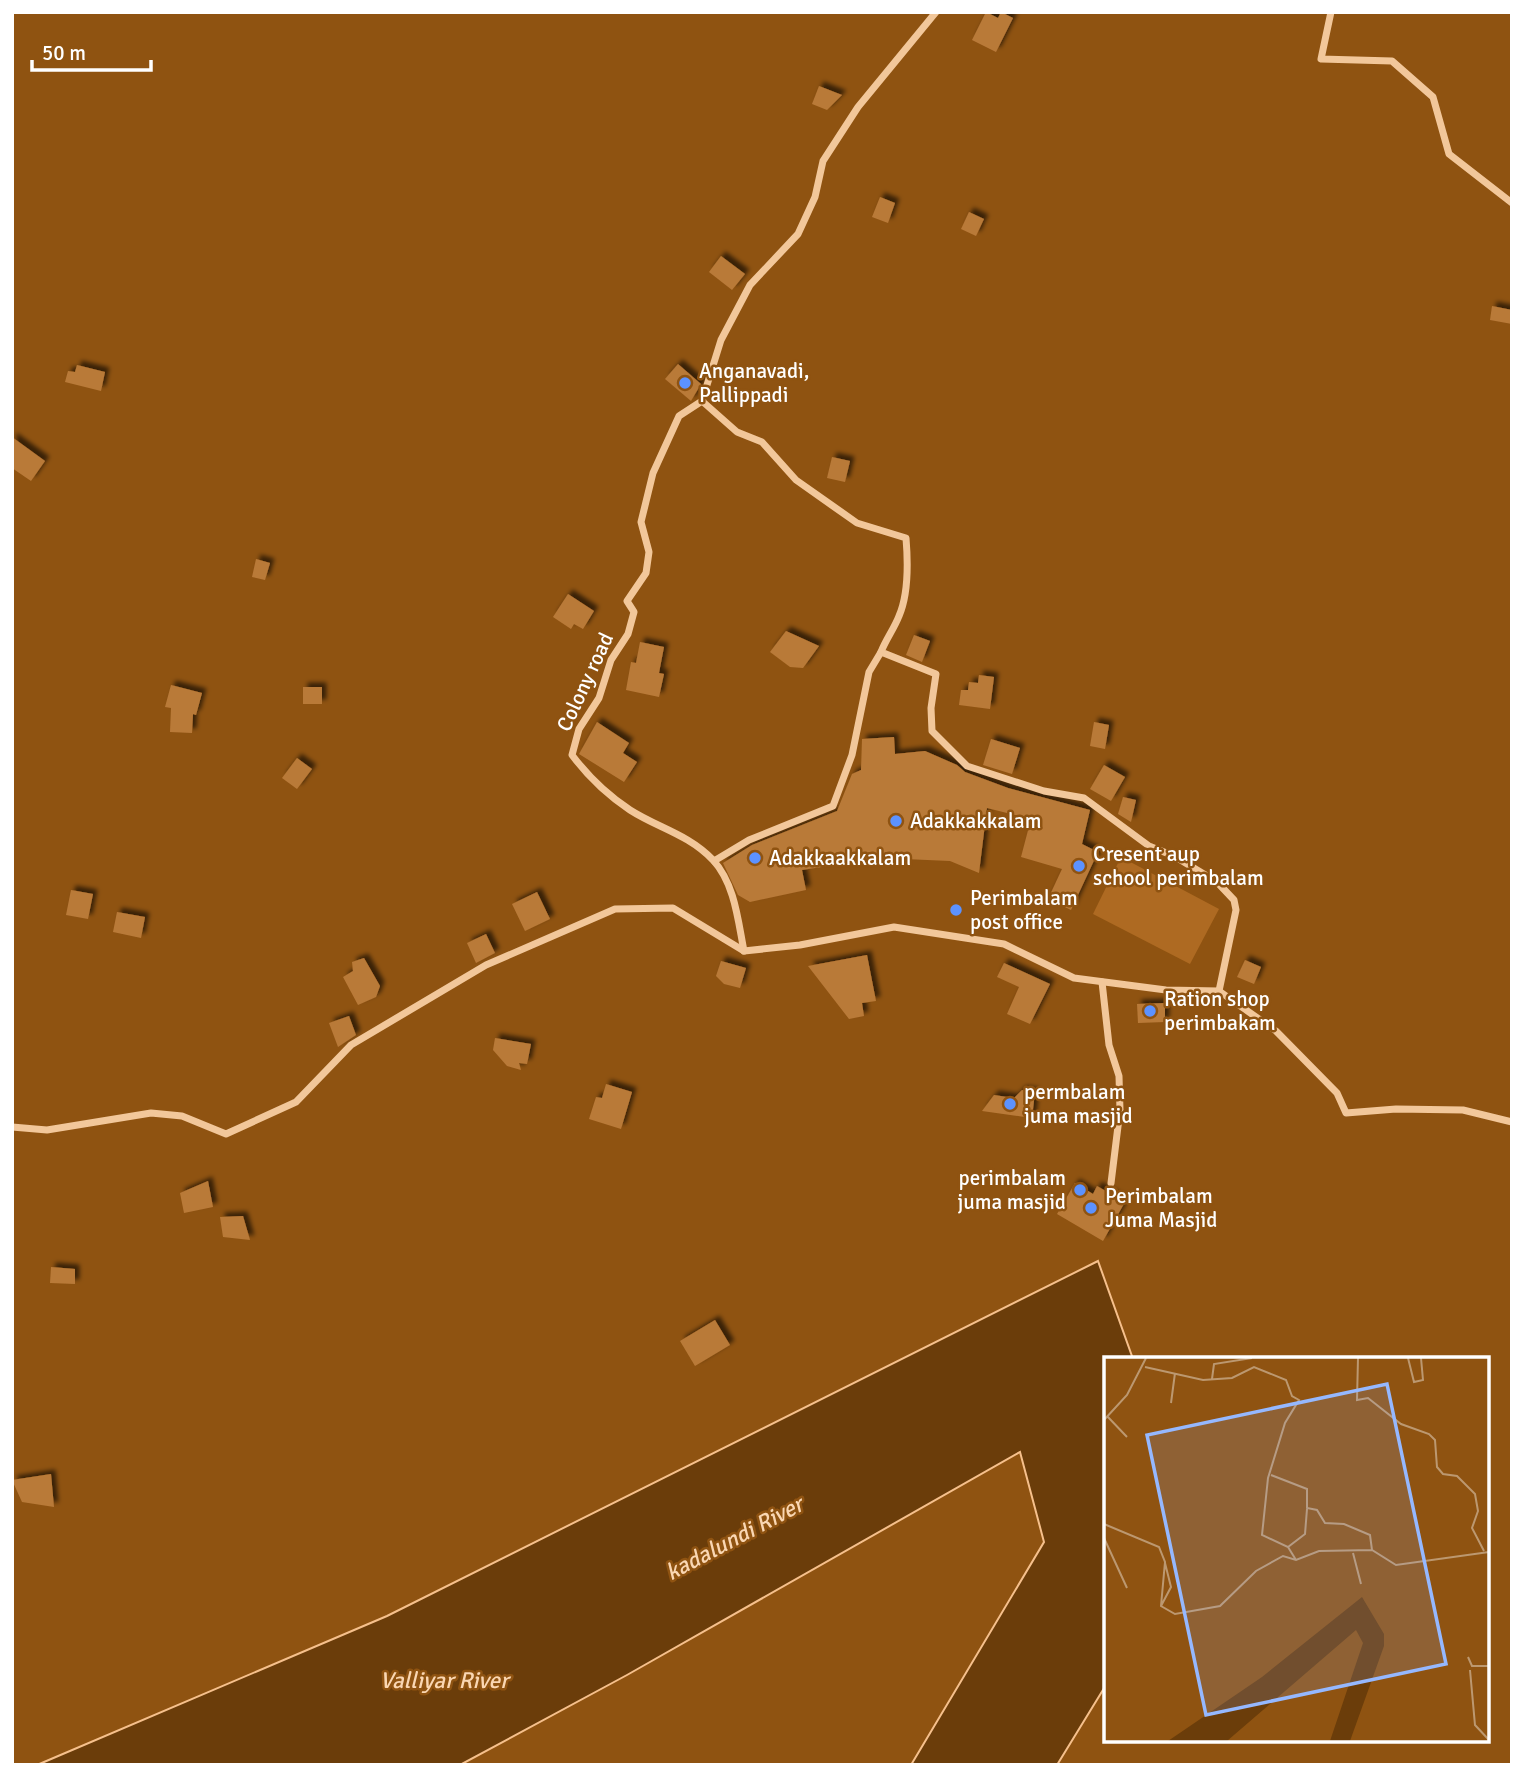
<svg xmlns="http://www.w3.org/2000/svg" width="1524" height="1777" viewBox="0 0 1524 1777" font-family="Signika,sans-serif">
<defs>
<filter id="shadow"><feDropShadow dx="4.5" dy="-4.5" stdDeviation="2" flood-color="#0009"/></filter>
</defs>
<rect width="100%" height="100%" fill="#8f5311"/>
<polygon fill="#ae6a22" points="1121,857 1219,909 1190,964 1093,914"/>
<polygon fill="#6b3d0a" stroke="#f6c08c" stroke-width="2" points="1098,1261 1133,1359 1106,1359 1106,1685 1057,1765 911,1765 1044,1542 1020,1452 627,1675 460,1765 37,1765 387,1616"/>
<g fill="#b97a39" filter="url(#shadow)">
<polygon points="986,12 998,18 1001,12 1013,18 996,52 972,40"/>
<polygon points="819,86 842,95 827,110 812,104"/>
<polygon points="880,197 895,203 888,223 872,217"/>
<polygon points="969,212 984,219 976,236 961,229"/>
<polygon points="721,256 745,274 732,290 709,272"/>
<polygon points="1492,306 1512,310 1512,324 1490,320"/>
<polygon points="678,364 701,384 691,401 665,379"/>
<polygon points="77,365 105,372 101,391 65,382 68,371 75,372"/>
<polygon points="12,437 45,461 31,481 12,468"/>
<polygon points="832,457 850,461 845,482 827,478"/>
<polygon points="256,559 270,563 265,580 252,577"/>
<polygon points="568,594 594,611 583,629 574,624 571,629 553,617"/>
<polygon points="786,631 819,646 803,668 790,667 770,652"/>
<polygon points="914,635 930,641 922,662 906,655"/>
<polygon points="640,642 664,647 659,673 664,674 659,697 626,690 631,662 636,663"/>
<polygon points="979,675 994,677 990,709 959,705 961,690 968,690 969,682 978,683"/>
<polygon points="171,685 202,693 196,715 193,714 192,733 170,732 171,708 165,707"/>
<rect x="303" y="687" width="19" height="17"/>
<polygon points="597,722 629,743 623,753 637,762 624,782 579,754"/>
<polygon points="1094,722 1109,725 1105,749 1090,746"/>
<polygon points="894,737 895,754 925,751 957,765 965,772 1008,788 1090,810 1082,844 1098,852 1071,910 1048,899 1062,869 1021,857 1031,819 987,808 979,873 950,861 882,858 802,870 806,890 750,902 738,895 723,863 752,845 837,811 852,774 861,770 862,739"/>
<polygon points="991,739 1020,748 1012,774 983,765"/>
<polygon points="297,758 312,769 297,789 282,778"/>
<polygon points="1104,765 1125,777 1111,801 1090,789"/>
<polygon points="1123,797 1136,800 1131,822 1118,814"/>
<polygon points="71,890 93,894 88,919 66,915"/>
<polygon points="537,892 550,919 525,931 512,904"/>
<polygon points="117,912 145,917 141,938 113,932"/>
<polygon points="486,934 495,953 476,963 467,943"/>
<polygon points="867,955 876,1001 862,1003 864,1016 849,1019 808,966"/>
<polygon points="364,958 380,986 376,997 358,1005 343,977 353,971 352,962"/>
<polygon points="1245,960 1261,967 1254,984 1237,977"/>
<polygon points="721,961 746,968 740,988 724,984 716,976"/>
<polygon points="1004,963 1050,984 1030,1024 1007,1014 1019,987 997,977"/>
<polygon points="1165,1003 1165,1022 1138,1023 1137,1004"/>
<polygon points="349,1016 356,1035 338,1047 329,1023"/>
<polygon points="495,1038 531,1044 527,1064 519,1063 521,1070 507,1066 493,1050"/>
<polygon points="606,1084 632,1092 621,1129 589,1119 596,1097 602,1098"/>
<polygon points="1022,1090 1035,1092 1032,1118 982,1111 994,1095 1014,1098"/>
<polygon points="208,1181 213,1207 184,1213 180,1193"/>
<polygon points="1075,1183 1093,1194 1097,1186 1125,1202 1103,1241 1057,1214"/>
<polygon points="243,1216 250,1240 223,1237 220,1217"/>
<polygon points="51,1267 75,1269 75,1284 50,1283"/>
<polygon points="715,1320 730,1345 695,1366 680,1341"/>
<polygon points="51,1474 54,1507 22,1502 12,1480"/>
</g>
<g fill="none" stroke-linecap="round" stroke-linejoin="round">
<g stroke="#f2c79a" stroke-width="7">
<polyline points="1331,12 1321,59 1392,61 1433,97 1449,154 1512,203"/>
<path d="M702,401L737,432L762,442L796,480L857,523L906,538C908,562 909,593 899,616C894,629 886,639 881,652L936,674L931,708L932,731L967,766L1044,791L1084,798L1149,846L1174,856L1217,882L1234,900L1236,910L1219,991"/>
<path d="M702,401L679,416L653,473L641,522L649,552L646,573L627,601L634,612L628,634L611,660L599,698L579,729L572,755C587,775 609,796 630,810C658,828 688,834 713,860C735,884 738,921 744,951"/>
<polyline points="702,401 721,340 750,285 798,234 815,197 823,161 858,107 936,12"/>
<polyline points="714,861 749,840 833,806 852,755 869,672 881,652"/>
<polyline points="1102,982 1109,1045 1119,1076 1120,1110 1111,1183"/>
<polyline points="12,1127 47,1130 151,1113 182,1116 226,1134 296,1102 351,1045 486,965 615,909 673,908 744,951 800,945 894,927 1004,944 1074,978 1166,990 1219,991 1276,1031 1337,1093 1346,1113 1396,1109 1463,1110 1512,1122"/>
</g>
</g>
<g fill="#5c92ff" stroke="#8f5311" stroke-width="2.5">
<circle cx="685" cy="383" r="7"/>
<circle cx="896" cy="821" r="7"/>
<circle cx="755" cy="858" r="7"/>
<circle cx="1079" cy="866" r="7"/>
<circle cx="956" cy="910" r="7"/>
<circle cx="1150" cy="1011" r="7"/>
<circle cx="1010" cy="1104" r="7"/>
<circle cx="1080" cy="1190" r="7"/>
<circle cx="1091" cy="1208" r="7"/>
</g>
<g text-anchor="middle" stroke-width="5" stroke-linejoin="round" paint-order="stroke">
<g font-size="21" fill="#fff" stroke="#8f5311" text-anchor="start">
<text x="699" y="378">Anganavadi,<tspan x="699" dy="24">Pallippadi</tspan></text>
<text x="910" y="828">Adakkakkalam</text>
<text x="1093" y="861">Cresent aup<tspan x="1093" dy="24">school perimbalam</tspan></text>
<text x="769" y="865">Adakkaakkalam</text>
<text x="970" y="905">Perimbalam<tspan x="970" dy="24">post office</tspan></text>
<text x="1164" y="1006">Ration shop<tspan x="1164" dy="24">perimbakam</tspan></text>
<text x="1024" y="1099">permbalam<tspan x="1024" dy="24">juma masjid</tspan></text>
<text x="1066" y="1185" text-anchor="end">perimbalam<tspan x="1066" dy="24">juma masjid</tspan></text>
<text x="1105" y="1203">Perimbalam<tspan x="1105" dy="24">Juma Masjid</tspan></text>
</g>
<g font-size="21" fill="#fff" stroke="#8f5311">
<text transform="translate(585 682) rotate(-65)" y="7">Colony road</text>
</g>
<g font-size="23" font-style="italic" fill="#fad7b3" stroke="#8f5311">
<text transform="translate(734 1538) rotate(-28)" y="8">kadalundi River</text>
<text x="444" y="1688">Valliyar River</text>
</g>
</g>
<g transform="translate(1104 1357)">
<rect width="385" height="385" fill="#8f5311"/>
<path d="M258,240L280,277V289L246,384H226L259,286L252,273L123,384H64L158,320Z" fill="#6b3d0a"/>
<path fill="none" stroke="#bc9870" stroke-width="2" d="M254,1L253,43L264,41L297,67L325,77L331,83L333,110L339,117L353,119L371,137L374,154L368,171L380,194M304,1L310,25L319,23L317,1M41,10L99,23L128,21L150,10L182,23L188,39L195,43L181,66L164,121L158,178L184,190L192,203M108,22L110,7L148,1M67,46L71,16M3,59L23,80M0,63L23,38L42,1M167,118L203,132V151L213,153L221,166L240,167L266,178L268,193M0,167L55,190L61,205L57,249L71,257L116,249L152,214L179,199L192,203L215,194L268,193L292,208L385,195M0,181L23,231M184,190L201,177L203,152M249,196L257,227M57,249L67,230L61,206M364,300L368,309H385M366,313L371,368L385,383"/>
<path fill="#95b8ff" fill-opacity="0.15" stroke="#95b8ff" stroke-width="3.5" d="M283,27L342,307L102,358L43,78Z"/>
<rect width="385" height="385" fill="none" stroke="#fff" stroke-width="3.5"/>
</g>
<rect width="1524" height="1777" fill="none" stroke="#ffffff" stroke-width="28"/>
<path d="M32 60v10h119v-10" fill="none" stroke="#ffffff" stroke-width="3.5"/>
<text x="42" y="60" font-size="21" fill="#ffffff" stroke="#8f5311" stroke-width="5" paint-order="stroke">50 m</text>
</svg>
